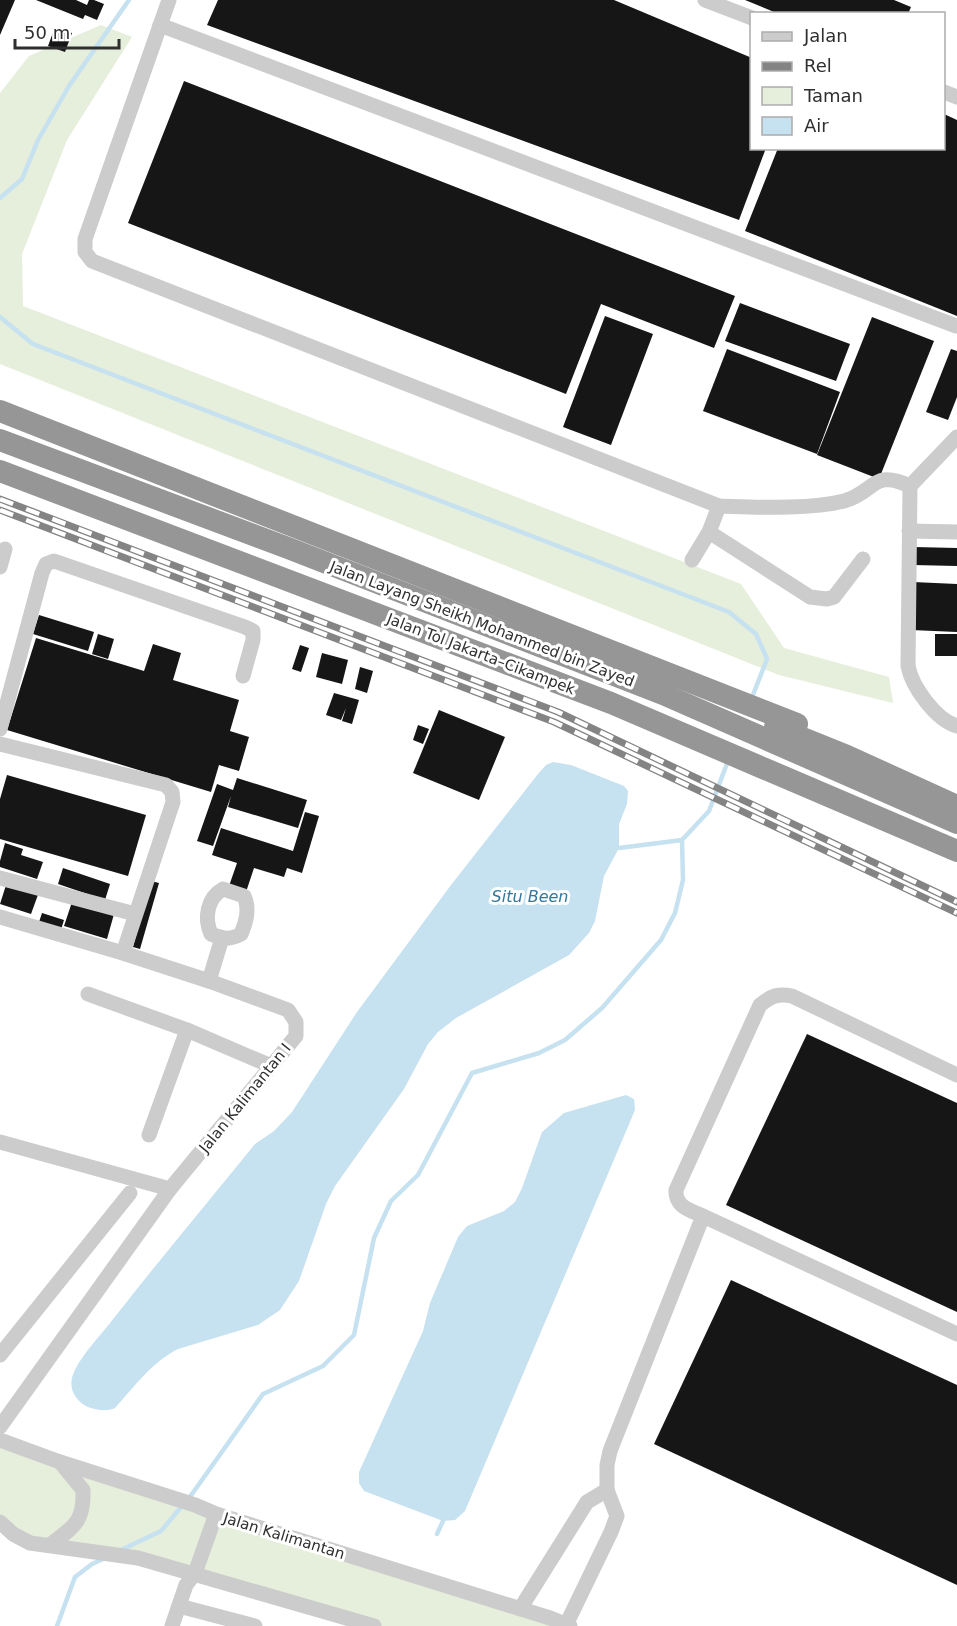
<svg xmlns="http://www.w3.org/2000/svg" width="957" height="1626" viewBox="0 0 957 1626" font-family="'DejaVu Sans',sans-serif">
<rect width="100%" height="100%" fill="#fff"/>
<g fill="#e6eedc">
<polygon points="101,25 132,37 67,140 22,254 23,306 741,584 784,648 889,677 893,703 779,675 0,364 0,93 29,56"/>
<polygon points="0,1440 570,1626 374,1626 195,1573 50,1545 0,1522"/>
</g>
<g fill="#c6e1ef">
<path d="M553,762L571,765L624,786L628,791L627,804L619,824V848L604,876L595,921L589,933L569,955L456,1018L438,1032L428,1044L404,1089L335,1186L326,1204L299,1281L280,1310L258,1325L178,1349C152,1362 134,1387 115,1408C107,1412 96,1410 88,1407C77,1402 69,1391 72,1378C77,1359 102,1334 114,1318C160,1259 208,1202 255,1144L274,1131L292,1112L357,1012L451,885L538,774L546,765Z"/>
<polygon points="626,1095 634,1099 635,1110 465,1511 455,1520 443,1521 364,1491 359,1483 359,1472 423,1331 430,1303 458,1237 467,1226 504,1211 515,1202 522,1188 542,1132 564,1113"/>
</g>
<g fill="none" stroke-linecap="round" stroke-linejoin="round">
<g stroke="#c6e1ef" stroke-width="4.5">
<polyline points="0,198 22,179 38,140 69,86 129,0"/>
<polyline points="0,317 33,344 729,612 756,634 767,659 751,700"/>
<polyline points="619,848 682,840"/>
<polyline points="437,1534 443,1521"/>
<polyline points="121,1550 161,1531 192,1494 263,1394 323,1366 354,1335 374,1238 391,1201 418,1175 472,1073 539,1053 565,1040 602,1008 661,940 675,913 683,880 682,840 709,811 728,761"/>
<polyline points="57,1626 75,1577 92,1564 103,1559"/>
</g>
</g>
<g fill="#161616">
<polygon points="0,0 15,0 0,35"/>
<polygon points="36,0 76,0 87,5 89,0 94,0 104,4 97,20 85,15 83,19"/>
<polygon points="218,0 614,0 752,58 752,148 766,148 739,220 207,25"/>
<polygon points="745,0 894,0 911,7 908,14 779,14"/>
<polygon points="55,27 72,33 65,52 48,46"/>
<polygon points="184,81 735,296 714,348 601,304 566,394 128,223"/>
<polygon points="944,114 957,120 957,316 745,231 778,148 944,148"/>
<polygon points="740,303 850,344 836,381 725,341"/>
<polygon points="605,316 653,334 611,445 563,427"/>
<polygon points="872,317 934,341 879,479 817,455"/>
<polygon points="727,349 840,392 817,454 703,411"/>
<polygon points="951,349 957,351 957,397 948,420 926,412"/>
<polygon points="914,547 957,548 957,566 913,565"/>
<polygon points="913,582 957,584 957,632 911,630"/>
<polygon points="39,615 94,632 88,651 33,634"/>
<polygon points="98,634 114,639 108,659 92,654"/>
<rect x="935" y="634" width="22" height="22"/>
<polygon points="36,638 144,671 153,644 181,653 173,680 239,700 230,731 249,737 239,771 219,765 211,792 7,730"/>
<polygon points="300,645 309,648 301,672 292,669"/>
<polygon points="322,653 348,660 342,684 316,677"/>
<polygon points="360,667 373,671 367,693 355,689"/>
<polygon points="334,693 359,700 352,724 342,721 346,708 341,720 326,715"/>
<polygon points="439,710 505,737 479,800 413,773"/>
<polygon points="418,725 429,729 423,744 413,740"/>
<polygon points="7,775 146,815 128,876 0,839 0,799"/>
<polygon points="237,778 307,800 298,828 228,807 231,796 213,846 197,841 217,784 233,790"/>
<polygon points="305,812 319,816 302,873 287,868 284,877 254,868 246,892 229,886 237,863 212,855 221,828 293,851"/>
<polygon points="5,843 23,849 21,855 43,862 37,879 0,867 0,861"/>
<polygon points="63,868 110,884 105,900 58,884"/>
<polygon points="151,881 159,883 140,949 133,947"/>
<polygon points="7,882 39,892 31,914 0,904"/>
<polygon points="72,902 114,914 107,939 64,926"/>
<polygon points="42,913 64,920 60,933 38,925"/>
<polygon points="807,1034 957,1103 957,1312 726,1205"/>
<polygon points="731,1280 957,1385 957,1585 654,1444"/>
</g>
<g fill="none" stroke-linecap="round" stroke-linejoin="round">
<g stroke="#ccc" stroke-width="15">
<path d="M169,0L85,239V252L92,261L719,506C756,507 808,510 844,501C875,493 872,468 910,486"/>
<polyline points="705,0 752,18"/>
<polyline points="160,25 956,326"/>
<polyline points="944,92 957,97"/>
<path d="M957,437L910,486L908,666C912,687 936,720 957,726"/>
<polyline points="909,531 957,532"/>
<polyline points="709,532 810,597 827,599 834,597 863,559"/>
<polyline points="692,560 709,532 719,506"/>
<polyline points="0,567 5,549"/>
<polyline points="0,729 42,573 46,564 54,561 245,627 253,631 253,640 243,676"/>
<polyline points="0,744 166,785 172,792 173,802 123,953"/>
<polyline points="0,878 135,914"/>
<path d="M223,889L244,896C250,909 246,922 241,934C230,940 223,939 211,934C204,918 207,898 223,889Z"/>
<polyline points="0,917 123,953 209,981 288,1010 296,1022 296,1036 170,1189 0,1427"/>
<polyline points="209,981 222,938"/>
<polyline points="88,994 187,1030"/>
<polyline points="149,1135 187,1030 271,1066"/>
<polyline points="0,1142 170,1189"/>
<polyline points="703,1216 957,1334"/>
<polyline points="0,1355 130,1193"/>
<polyline points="0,1440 60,1462 195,1505 216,1514 550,1618 570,1626"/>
<path d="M607,1490V1465L610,1451L703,1216C690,1210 675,1207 676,1190L760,1005C771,996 778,993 792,996L957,1075"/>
<polyline points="0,1522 13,1534 30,1543 138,1558 374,1626"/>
<path d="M50,1545C74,1526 84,1523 83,1490L60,1462"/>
<polyline points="179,1606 255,1626"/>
<polyline points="520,1609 587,1502 607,1490 617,1516 611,1532 566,1625"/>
<polyline points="172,1626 186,1585 195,1573 216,1514"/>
</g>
<g stroke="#969696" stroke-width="22">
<polyline points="0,411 797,724"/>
<polyline points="0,440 288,548 663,694 957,823"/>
<polyline points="0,471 611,703 957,851"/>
<polyline points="775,727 847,756 957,806"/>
</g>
<defs>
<g id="rail">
<polyline points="0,499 558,712 957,902"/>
<polyline points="0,510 554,722 957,913"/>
</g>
</defs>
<use href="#rail" stroke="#848484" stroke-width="7"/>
<use href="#rail" stroke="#fff" stroke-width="4.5" stroke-dasharray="14" stroke-linecap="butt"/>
</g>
<g text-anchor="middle" stroke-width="6" stroke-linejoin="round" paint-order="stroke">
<g font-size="15" fill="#2f2f2f" stroke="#fff">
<text transform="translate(482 624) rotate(21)" y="5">Jalan Layang Sheikh Mohammed bin Zayed</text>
<text transform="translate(481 654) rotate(21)" y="5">Jalan Tol Jakarta–Cikampek</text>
<text transform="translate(245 1098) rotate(-51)" y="5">Jalan Kalimantan I</text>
<text transform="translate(284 1536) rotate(17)" y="5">Jalan Kalimantan</text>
</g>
<g font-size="16" font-style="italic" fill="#35779a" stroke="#fff">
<text x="530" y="902">Situ Been</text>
</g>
</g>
<rect x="750" y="12" width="195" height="138" fill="#ffffff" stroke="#acacac" stroke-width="1.5"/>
<rect x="762" y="32" width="30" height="9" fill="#cccccc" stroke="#acacac" stroke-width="1.5"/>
<text x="804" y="42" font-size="18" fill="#2f2f2f">Jalan</text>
<rect x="762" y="62" width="30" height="9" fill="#848484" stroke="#acacac" stroke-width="1.5"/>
<text x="804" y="72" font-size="18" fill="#2f2f2f">Rel</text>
<rect x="762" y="87" width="30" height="18" fill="#e6eedc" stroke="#acacac" stroke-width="1.5"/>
<text x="804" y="102" font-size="18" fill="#2f2f2f">Taman</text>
<rect x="762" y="117" width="30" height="18" fill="#c6e1ef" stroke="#acacac" stroke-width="1.5"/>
<text x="804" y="132" font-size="18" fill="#2f2f2f">Air</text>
<path d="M15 39v9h104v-9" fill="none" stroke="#2f2f2f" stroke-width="3"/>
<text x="24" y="39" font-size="18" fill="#2f2f2f" stroke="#ffffff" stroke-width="4.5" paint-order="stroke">50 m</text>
</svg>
